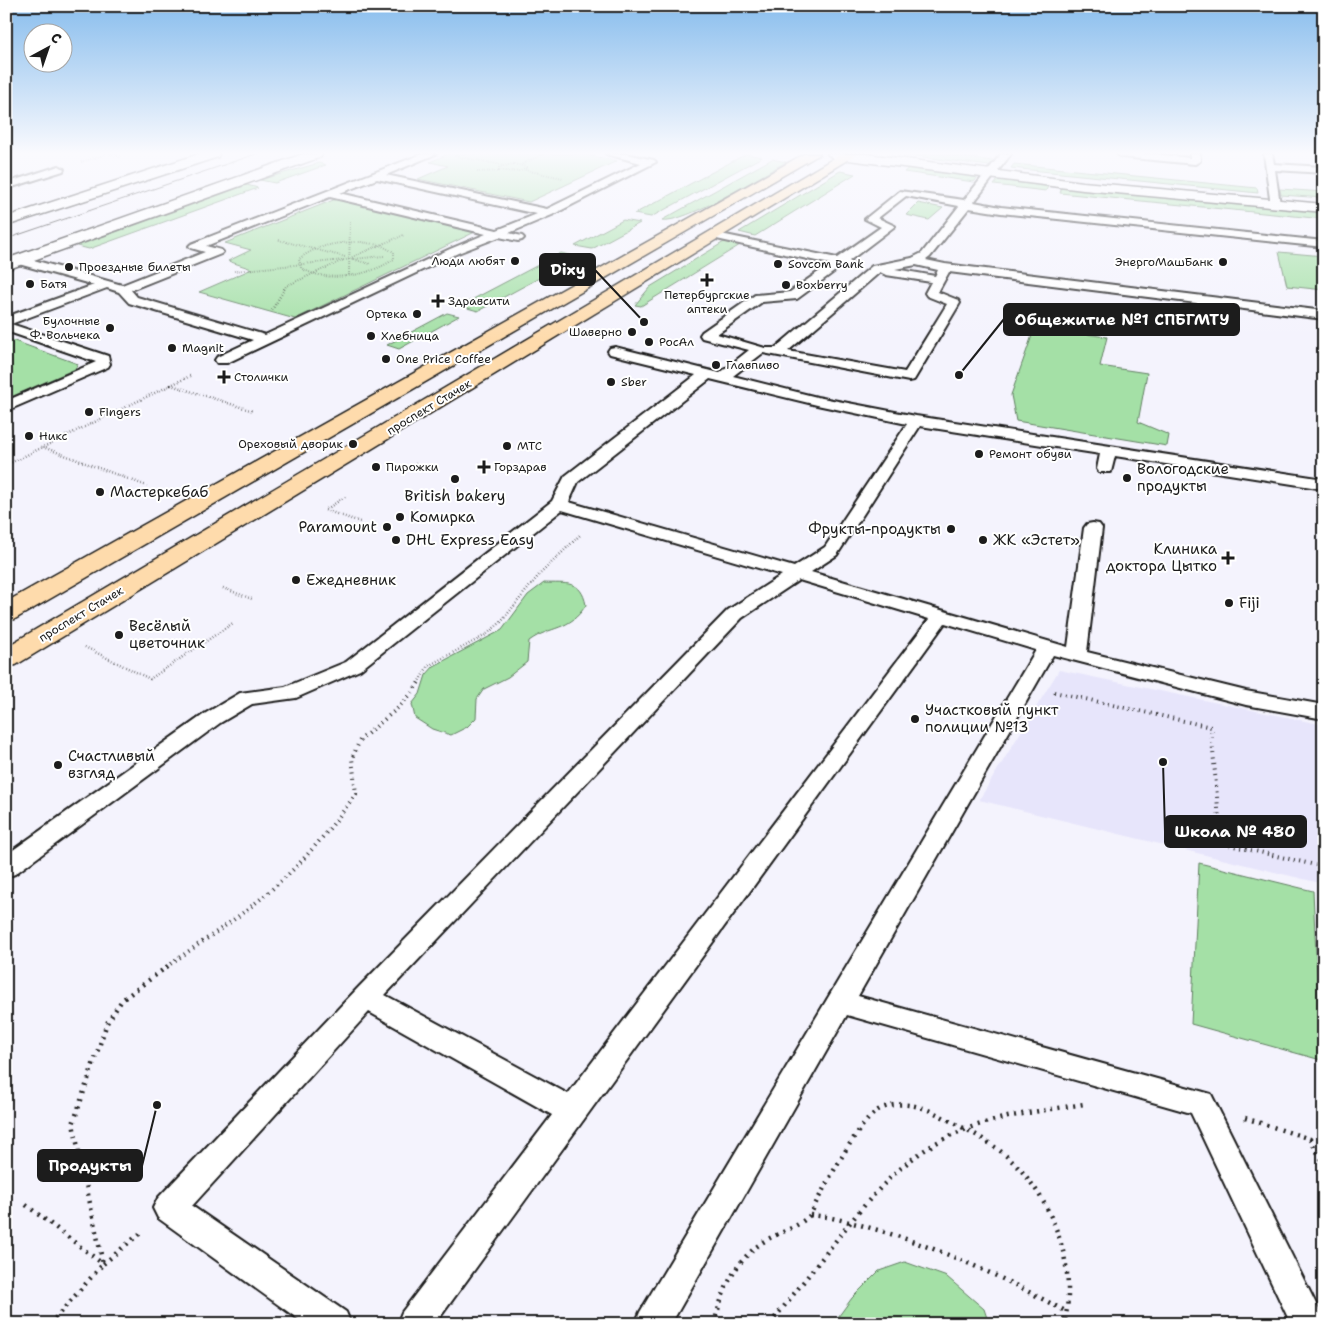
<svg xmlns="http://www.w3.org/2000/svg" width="1330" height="1330" viewBox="0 0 1330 1330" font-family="'Shantell Sans',sans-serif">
<rect width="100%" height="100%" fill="#f4f3fd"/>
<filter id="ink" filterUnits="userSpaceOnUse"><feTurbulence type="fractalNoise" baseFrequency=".02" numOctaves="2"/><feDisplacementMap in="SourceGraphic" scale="10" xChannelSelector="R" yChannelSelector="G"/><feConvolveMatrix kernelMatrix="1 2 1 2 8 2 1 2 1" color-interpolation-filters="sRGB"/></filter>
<g filter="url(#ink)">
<polygon fill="#e7e5fb" points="1059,670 1324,725 1324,884 979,800"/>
<g fill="#a4e0a6" stroke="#607e61">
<polygon points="448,154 582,154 617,161 529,202 418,179 448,166 430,162"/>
<polygon points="746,154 762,157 651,217 634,214"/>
<polygon points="938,154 993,161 989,166 909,155"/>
<path d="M772,159L786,162C762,175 685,224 662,220Z"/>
<polygon points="319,163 326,165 275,183 260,180"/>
<polygon points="1014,164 1257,188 1258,193 1011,168"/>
<polygon points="910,167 978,177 974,182 904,172"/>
<polygon points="840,171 855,174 755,236 739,232"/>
<polygon points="998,180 1048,186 1046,191 994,185"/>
<polygon points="247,185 258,188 89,249 77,246"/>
<polygon points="1062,187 1324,212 1324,219 1060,193"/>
<polygon points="1280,189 1324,192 1324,198 1281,195"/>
<polygon points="336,199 477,231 295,319 199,292 252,269 228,261 251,250 225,243"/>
<polygon points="918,203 943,208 929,220 906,215"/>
<polygon points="623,220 640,223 592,249 575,246"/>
<polygon points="724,242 740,245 641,306 635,305 650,287"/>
<polygon points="1279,252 1324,256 1324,290 1287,286"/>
<polygon points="561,253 578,257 478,311 460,306"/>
<polygon points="447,313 459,316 399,349 387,345"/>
<polygon points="1035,327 1107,337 1100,366 1147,373 1138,422 1169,435 1167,446 1016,421 1011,395"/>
<polygon points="6,338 78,364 75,369 6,399"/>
<path d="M544,583C566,584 581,579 586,605C569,632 551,625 529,641L527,662L508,677L484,689L477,699L476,718L467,727L451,735L432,729L415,718L412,704L420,694L426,675L434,666L502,630L528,595Z"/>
<polygon points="1199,863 1313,891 1321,1060 1191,1024"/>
<polygon points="905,1262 947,1277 984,1309 989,1324 833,1324 852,1298 879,1271"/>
</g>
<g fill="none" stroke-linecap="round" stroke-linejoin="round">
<defs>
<g id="lane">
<path d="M422,154H436L386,175L547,209L641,163L606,154H627L654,160L656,162L552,215L509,233L522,236L524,238L522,240L518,241L499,237L458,253L227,363H217L215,360L217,357L253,340L129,303L119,292L107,288L11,324L108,356L110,364L108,367L6,411V401L96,362L6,331V317L94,285L15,263L13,260L15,257H23L122,285L205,252L191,248L189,246L191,244ZM377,179L537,214L497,230L340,193ZM330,197L486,234L450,249L265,335L137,297L131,290L221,254L223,252L221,250L206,246Z"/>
<path d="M1001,154H1011L974,202L1001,207L1324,241V247L1001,213L969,208L930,257L926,260L945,264L1324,311V319L949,272L938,292L958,300L960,303L914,380L909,381L763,353L733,376L817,397L916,416L1324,479V489L1115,456L1111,472H1099L1097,469L1100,454L920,426L837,555L811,572L1068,647L1084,528L1087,524L1093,523L1099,524L1102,528L1087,652L1246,691L1324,705V719L1246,705L1053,655L858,996L1211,1094L1320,1312L1324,1324H1291L1191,1113L847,1015L671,1324H635L640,1312L1036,650L945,623L435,1324H397L402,1312L552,1115L369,1012L192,1206L346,1312L351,1324H305L158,1218L153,1208L158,1198L357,989L728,610L782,575L562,510L360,670L296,698L252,704L220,723L15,874L6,877V855L206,713L240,693L285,687L346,662L552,501L565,476L696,375L610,354L608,351L610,348L615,347L720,373L749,350L702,338L700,335L702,332L755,295L790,292L830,264L712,238L710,236L712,234L716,233L837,258L881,227L865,219L900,191L964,200ZM906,196L959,206L922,253L912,258L872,266L775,348H765L717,334L762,302L797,299L842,266L852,267L854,264L849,261L895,226L878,218ZM916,265L938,270L935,276L895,269ZM880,272L886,275L931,282L925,293L927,296L947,304L905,372L788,351ZM710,379L817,405L907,424L825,547L794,567L569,502L578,482ZM799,580L929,619L568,1094L385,995L742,618Z"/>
<polygon points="1117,154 1155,154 1190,158 1190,154 1200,154 1200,161 1195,164 1122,157"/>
<polygon points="1264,154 1272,154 1274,164 1324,167 1324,173 1275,170 1280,204 1279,206 1271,206"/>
<polygon points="59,166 64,169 63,171 6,189 6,183"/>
</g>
<g id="street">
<polygon points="199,154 219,154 218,157 6,226 6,217"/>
<polygon points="303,154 322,154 321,157 6,270 6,259"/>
</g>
<polygon id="secondary" points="827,154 867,154 1083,182 1324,204 1324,212 1083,190 833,158"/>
<g id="primary">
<polygon points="804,154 820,154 15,619 6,621 6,602"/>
<polygon points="841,154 857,154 16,665 6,667 6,647"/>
</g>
</defs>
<use href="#lane" stroke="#1c1c1c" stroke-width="4"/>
<use href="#street" stroke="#1c1c1c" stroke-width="3"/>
<use href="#secondary" stroke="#1c1c1c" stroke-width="3"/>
<use href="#primary" stroke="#1c1c1c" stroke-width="3"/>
<g stroke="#1c1c1c" stroke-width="2" stroke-dasharray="0.5 2" stroke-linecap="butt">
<polyline points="110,154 122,157"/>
<polyline points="455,156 502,165"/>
<polyline points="81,162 107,154"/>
<path d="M514,164L527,167C520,174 508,171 499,170V167Z"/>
<polyline points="522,164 544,154"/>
<polyline points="525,170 563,178"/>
<polyline points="477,172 501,171"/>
<polyline points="279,240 345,257"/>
<path d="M361,242L380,245L394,252V259C370,276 327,284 301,268L299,259C317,245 338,242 361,242Z"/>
<polyline points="352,257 404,235"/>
<polyline points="352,259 370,264"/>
<polyline points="234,271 384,256"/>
<polyline points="349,275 350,221"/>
<polyline points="284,289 286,286 344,260"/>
</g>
<g stroke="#1c1c1c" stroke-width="2.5" stroke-dasharray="0.5 2.5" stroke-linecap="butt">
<polyline points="272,310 285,288"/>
<polyline points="190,376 171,385 253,411"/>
<polyline points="43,447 147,486"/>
<polyline points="415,464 435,471"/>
<polyline points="6,465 171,385"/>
<polyline points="345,497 325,510 360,522"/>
<polyline points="223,588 252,599"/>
<polyline points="85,647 150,679 233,623"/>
<polyline points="418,683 428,666 486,635 501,622 539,575 580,535"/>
</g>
<g stroke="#1c1c1c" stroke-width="4" stroke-dasharray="1 4.5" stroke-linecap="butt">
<polyline points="1054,692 1211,727 1221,843 1324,867"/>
<path d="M166,967C204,940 244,915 279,883C308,857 333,825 356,794L352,758L360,740L399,707L412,693L419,682"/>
</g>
<g stroke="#1c1c1c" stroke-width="4.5" stroke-dasharray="2 5.5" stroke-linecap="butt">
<polyline points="1245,1118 1310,1139 1324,1164"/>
<polyline points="26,1205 103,1264 143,1231"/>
<path d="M810,1215C835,1217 857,1224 881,1231C947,1251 1006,1279 1067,1312"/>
<polyline points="50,1324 103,1264 73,1124 107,1023 122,1000 168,966"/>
<path d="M714,1324C723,1289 736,1256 770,1238C782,1232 799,1226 809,1216C813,1211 815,1204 818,1199C830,1178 860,1119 880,1109C906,1098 929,1109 952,1122C974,1133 997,1146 1015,1164C1054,1203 1078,1270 1064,1324"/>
<path d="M770,1324C789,1300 808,1276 827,1252C863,1206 899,1158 954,1134C995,1116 1040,1111 1084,1104"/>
</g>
<use href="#lane" fill="#fff" fill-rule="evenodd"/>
<use href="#street" fill="#fff" fill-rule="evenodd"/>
<use href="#secondary" fill="#fff" fill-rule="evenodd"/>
<use href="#primary" fill="#fedbac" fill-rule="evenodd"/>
<polyline stroke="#1c1c1c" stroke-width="1" points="6,239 256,154"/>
</g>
</g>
<linearGradient id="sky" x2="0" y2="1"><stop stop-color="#88bded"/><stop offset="0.45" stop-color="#fafafe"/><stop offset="1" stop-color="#fafafe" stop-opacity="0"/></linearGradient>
<rect width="1330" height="340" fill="url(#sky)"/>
<g fill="#1c1c1c" stroke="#fff" stroke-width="2">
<circle cx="515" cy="261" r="5"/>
<circle cx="1223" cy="262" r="5"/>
<circle cx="778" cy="264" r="5"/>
<circle cx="69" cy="267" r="5"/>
<path d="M704.5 272.5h5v5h5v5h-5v5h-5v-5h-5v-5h5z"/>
<circle cx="30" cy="284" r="5"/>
<circle cx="786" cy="285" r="5"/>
<path d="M435.5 293.5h5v5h5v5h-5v5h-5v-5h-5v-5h5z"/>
<circle cx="417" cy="314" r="5"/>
<circle cx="110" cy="328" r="5"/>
<circle cx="632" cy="332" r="5"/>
<circle cx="371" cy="336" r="5"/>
<circle cx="649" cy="342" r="5"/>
<circle cx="172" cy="348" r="5"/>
<circle cx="386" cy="359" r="5"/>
<circle cx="716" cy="365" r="5"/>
<path d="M221.5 369.5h5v5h5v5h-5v5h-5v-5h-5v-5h5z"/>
<circle cx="611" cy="382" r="5"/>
<circle cx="89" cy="412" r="5"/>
<circle cx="29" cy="436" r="5"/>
<circle cx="353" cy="444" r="5"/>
<circle cx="507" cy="446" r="5"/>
<circle cx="979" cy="454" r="5"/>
<circle cx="376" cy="467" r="5"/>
<path d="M481.5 459.5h5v5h5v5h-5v5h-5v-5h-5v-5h5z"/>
<circle cx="1127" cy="478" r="5"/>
<circle cx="455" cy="479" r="5"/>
<circle cx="100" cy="492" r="5"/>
<circle cx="400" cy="517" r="5"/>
<circle cx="387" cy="527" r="5"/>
<circle cx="951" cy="529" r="5"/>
<circle cx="396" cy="540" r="5"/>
<circle cx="983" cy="540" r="5"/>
<path d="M1225.5 550.5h5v5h5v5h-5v5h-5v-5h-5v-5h5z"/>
<circle cx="296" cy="580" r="5"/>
<circle cx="1229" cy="603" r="5"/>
<circle cx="119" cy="635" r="5"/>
<circle cx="915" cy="719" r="5"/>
<circle cx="58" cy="765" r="5"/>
</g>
<g text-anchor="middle" stroke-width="4" stroke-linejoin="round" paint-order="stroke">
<g font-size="12" fill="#1c1c1c" stroke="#fff" text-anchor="start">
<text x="505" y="265" text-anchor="end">Люди любят</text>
<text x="1213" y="266" text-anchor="end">ЭнергоМашБанк</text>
<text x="788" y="268">Sovcom Bank</text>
<text x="79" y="271">Проездные билеты</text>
<text x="40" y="288">Батя</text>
<text x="796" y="289">Boxberry</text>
<text x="707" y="299" text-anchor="middle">Петербургские<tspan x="707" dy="14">аптеки</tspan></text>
<text x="448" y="305">Здравсити</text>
<text x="407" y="318" text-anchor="end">Ортека</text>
<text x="100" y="325" text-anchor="end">Булочные<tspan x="100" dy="14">Ф. Вольчека</tspan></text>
<text x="622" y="336" text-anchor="end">Шаверно</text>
<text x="381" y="340">Хлебница</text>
<text x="659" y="346">РосАл</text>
<text x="182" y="352">Magnit</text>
<text x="396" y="363">One Price Coffee</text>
<text x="726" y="369">Главпиво</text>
<text x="234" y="381">Столички</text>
<text x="621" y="386">Sber</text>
<text x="99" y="416">Fingers</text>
<text x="39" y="440">Никс</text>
<text x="343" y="448" text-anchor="end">Ореховый дворик</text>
<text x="517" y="450">МТС</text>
<text x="989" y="458">Ремонт обуви</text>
<text x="386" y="471">Пирожки</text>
<text x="494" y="471">Горздрав</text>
</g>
<g font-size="12" fill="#1c1c1c" stroke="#fff">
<text transform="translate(429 407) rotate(-31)" y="4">проспект Стачек</text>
<text transform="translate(81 614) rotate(-31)" y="4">проспект Стачек</text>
</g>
<g font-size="15" fill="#1c1c1c" stroke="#fff" text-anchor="start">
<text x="1137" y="474">Вологодские<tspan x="1137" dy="17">продукты</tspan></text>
<text x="110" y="497">Мастеркебаб</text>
<text x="455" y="501" text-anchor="middle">British bakery</text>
<text x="410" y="522">Комирка</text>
<text x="377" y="532" text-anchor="end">Paramount</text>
<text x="941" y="534" text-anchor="end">Фрукты-продукты</text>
<text x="406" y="545">DHL Express Easy</text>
<text x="993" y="545">ЖК «Эстет»</text>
<text x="1217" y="554" text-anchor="end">Клиника<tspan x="1217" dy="17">доктора Цытко</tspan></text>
<text x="306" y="585">Ежедневник</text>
<text x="1239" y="608">Fiji</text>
<text x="129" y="631">Весёлый<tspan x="129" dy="17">цветочник</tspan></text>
<text x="925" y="715">Участковый пункт<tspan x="925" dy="17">полиции №13</tspan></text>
<text x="68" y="761">Счастливый<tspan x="68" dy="17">взгляд</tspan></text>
</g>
</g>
<path fill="none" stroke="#1c1c1c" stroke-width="2" d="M644 322L595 270M959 375L1004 319M1163 762L1165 832M157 1105L142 1166"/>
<g fill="#1c1c1c" stroke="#fff" stroke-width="2">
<circle cx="644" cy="322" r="5"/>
<circle cx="959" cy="375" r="5"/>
<circle cx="1163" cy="762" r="5"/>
<circle cx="157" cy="1105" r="5"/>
</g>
<g fill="#1c1c1c" stroke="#1c1c1c" stroke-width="2">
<rect x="540" y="254" width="55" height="31" rx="5"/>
<rect x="1004" y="304" width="235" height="31" rx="5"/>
<rect x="1165" y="816" width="141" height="31" rx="5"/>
<rect x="38" y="1150" width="104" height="31" rx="5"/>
</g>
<g font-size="16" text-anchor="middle" font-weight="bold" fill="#fff">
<text x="568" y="275">Dixy</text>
<text x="1122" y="325">Общежитие №1 СПБГМТУ</text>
<text x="1235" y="837">Школа № 480</text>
<text x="90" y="1171">Продукты</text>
</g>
<rect width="1330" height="1330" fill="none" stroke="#fff" stroke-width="25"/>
<rect x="12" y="12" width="1305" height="1305" fill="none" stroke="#1c1c1c" stroke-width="2" filter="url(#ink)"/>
<g transform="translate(48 48) rotate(40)"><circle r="24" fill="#ffffff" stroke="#a4a4a4"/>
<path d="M0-4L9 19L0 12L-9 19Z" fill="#1c1c1c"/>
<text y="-8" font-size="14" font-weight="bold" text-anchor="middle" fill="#1c1c1c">С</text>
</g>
</svg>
